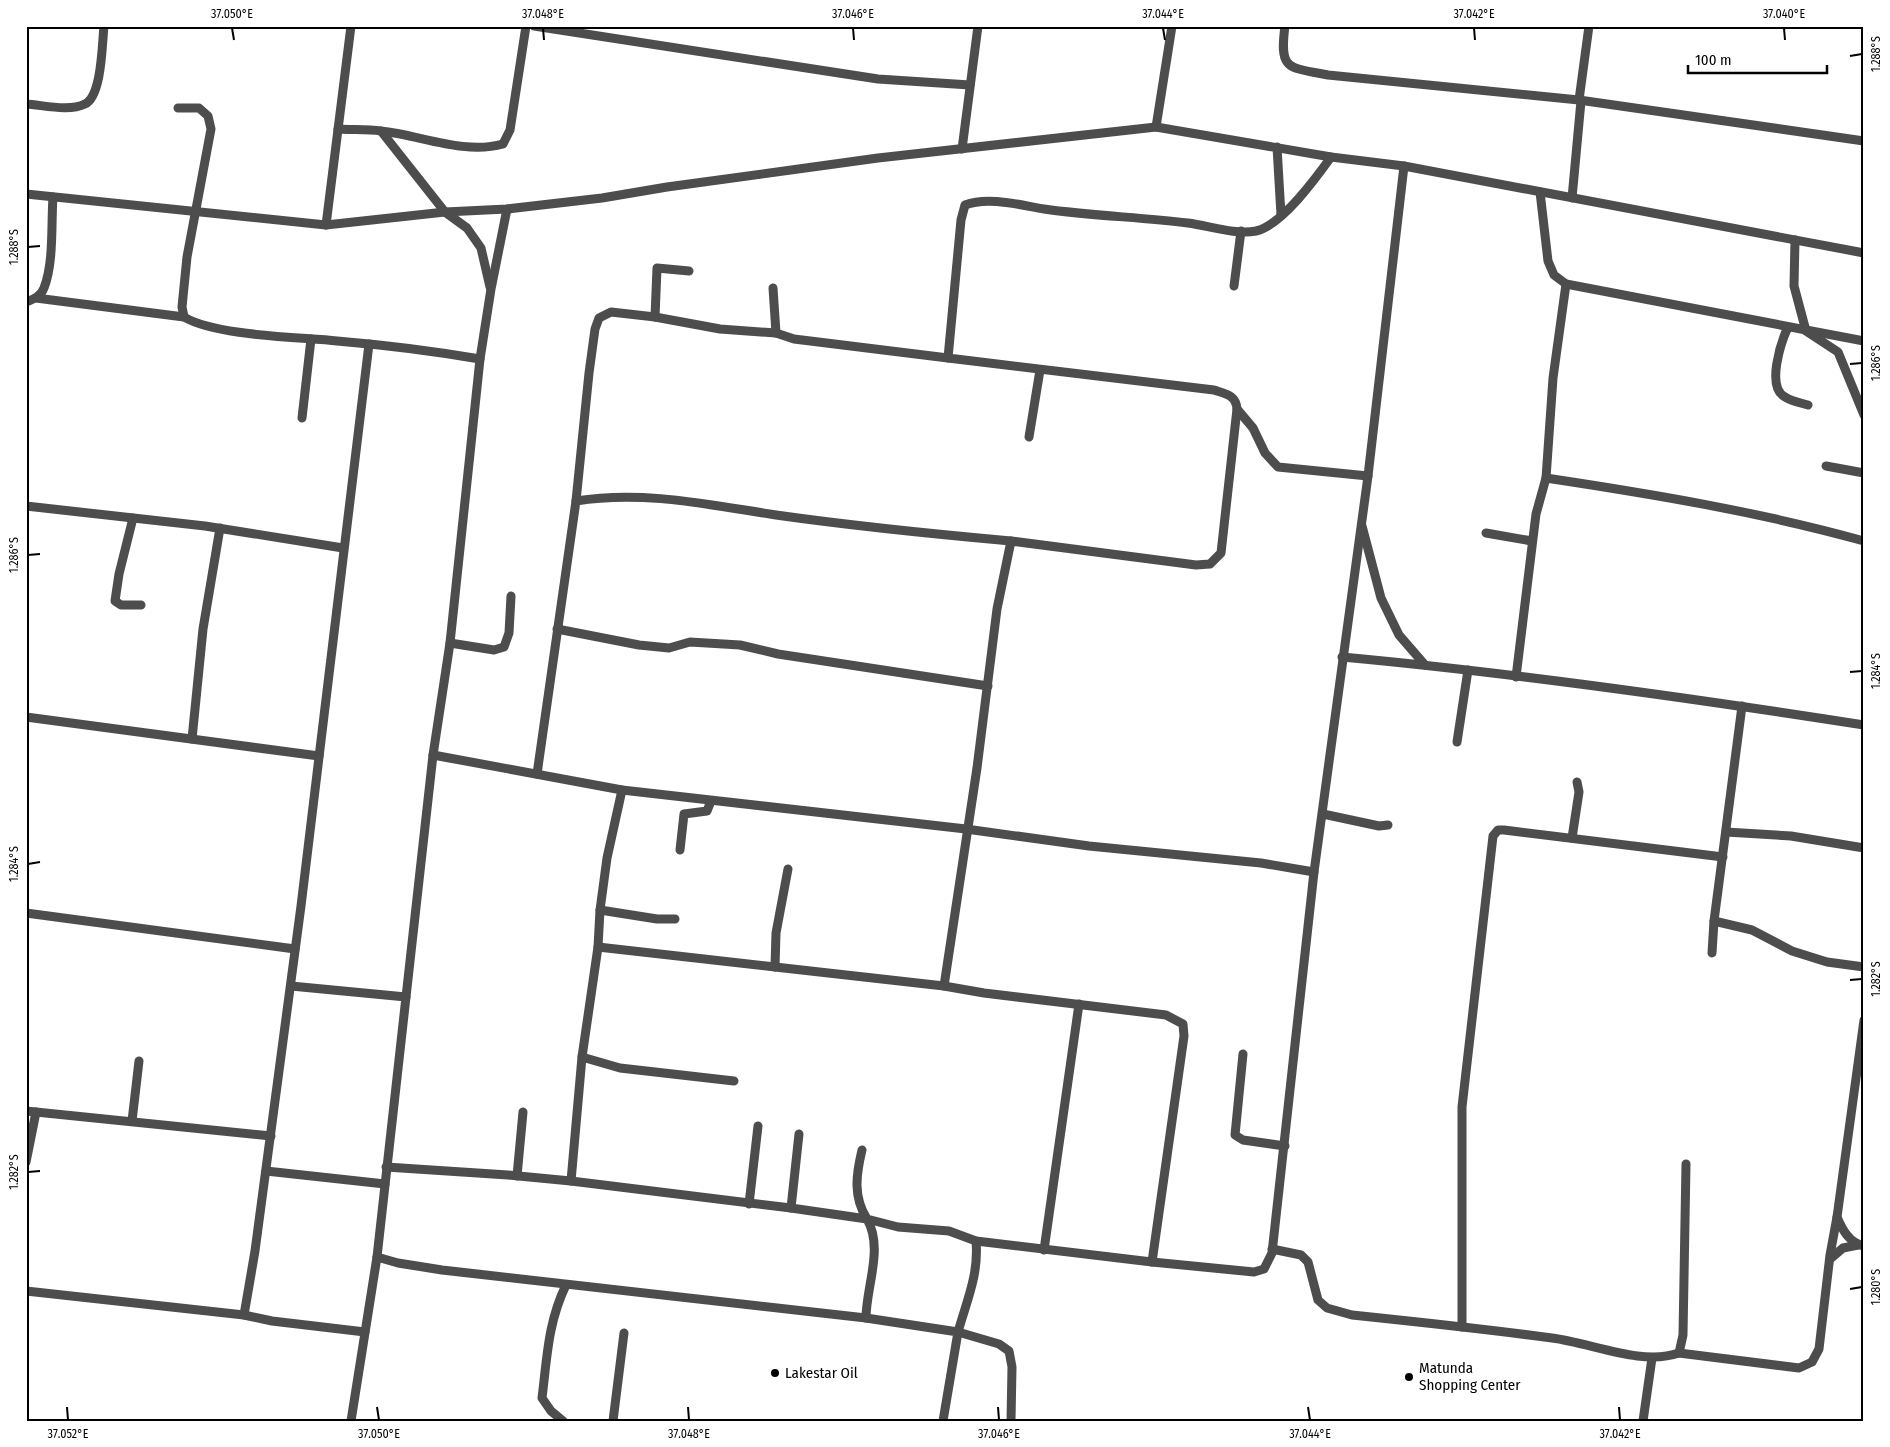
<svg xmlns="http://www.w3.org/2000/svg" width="1890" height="1447" viewBox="0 0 1890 1447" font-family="'Fira Sans Condensed',sans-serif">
<rect width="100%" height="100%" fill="#fff"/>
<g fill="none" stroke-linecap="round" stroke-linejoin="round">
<g stroke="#4d4d4d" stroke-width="9">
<polyline points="534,26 878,79 970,85"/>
<path d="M1285,26C1279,71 1288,67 1328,75L1579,100L1864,141"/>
<polyline points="1579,100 1589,26"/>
<path d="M26,104C43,105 69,112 85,104C102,96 102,44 104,26"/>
<polyline points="178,108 199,108 208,116 211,129 187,257 182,307 184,317"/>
<polyline points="1156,127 1172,26"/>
<path d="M338,129C352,130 367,129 381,131C420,135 464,155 503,144L510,130L526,26"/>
<polyline points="381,131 445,212 467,228 481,248 490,287"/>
<polyline points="1277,147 1281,215"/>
<polyline points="962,149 978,26"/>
<polyline points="1540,192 1548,261 1554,275 1566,284 1864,341"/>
<polyline points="26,194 326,225 445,212 507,209 602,198 667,187 878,158 1156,127 1331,157 1404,166 1864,253"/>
<polyline points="1572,198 1581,101"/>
<polyline points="326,225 351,26"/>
<polyline points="1795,240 1794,286 1806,331 1838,352 1864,415"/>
<polyline points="689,271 657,268 655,317 720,329 776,333"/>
<polyline points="1234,286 1241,231"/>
<polyline points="773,288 776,333 794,339 948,358"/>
<path d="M36,298L184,317C216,336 298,337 337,341C385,345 433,351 480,359"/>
<path d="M26,302C34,299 41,296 44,288C54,263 51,224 53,197"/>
<path d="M1788,327C1781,342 1766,387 1785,397C1791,401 1801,403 1808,405"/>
<polyline points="1237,409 1253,428 1265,453 1278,467 1368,476"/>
<polyline points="302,418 311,339"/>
<polyline points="1029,437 1040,370"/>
<polyline points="1826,466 1864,473"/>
<path d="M1546,478C1652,494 1760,512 1864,541"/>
<polyline points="576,501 589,373 595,329 599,318 611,312 655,317"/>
<polyline points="26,506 205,526 343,548"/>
<polyline points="133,518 119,574 115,601 121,605 141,605"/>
<polyline points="1362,526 1381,598 1399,635 1425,665"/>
<polyline points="1486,533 1532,541"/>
<polyline points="557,629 639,645 669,648 690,642 740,645 778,654 988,686"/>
<polyline points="450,643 494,650 504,647 509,633 511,596"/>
<path d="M1342,657C1516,673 1691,698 1864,725"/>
<polyline points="1516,677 1536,514 1546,478 1553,378 1566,284"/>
<polyline points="26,717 319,756"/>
<polyline points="192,739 203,629 220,528"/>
<polyline points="1457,742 1468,670"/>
<polyline points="433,755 622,790 966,829 1089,846 1261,863 1314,872 1368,476 1404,166"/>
<path d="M537,774L576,501C643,490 710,505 776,515C854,526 933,534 1011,541"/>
<polyline points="1323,814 1379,826 1388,825"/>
<polyline points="1726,832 1791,836 1864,848"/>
<polyline points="1572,838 1579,792 1577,782"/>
<polyline points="680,850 684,814 707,811 711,801"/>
<polyline points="600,910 657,919 675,919"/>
<polyline points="26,913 295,949"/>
<polyline points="1714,921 1752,930 1792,951 1827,962 1864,967"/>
<polyline points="598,947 775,967 776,933 788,869"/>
<polyline points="1712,953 1714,921 1742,706"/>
<path d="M775,967L944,986L977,768L997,609L1011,541L1196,565L1210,564L1221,553L1237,409C1236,395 1226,394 1214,390L948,358L961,220L965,205C988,196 1020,205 1044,209C1092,216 1140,217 1188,223C1210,226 1235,235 1256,231C1282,225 1316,178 1331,157"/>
<polyline points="291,986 406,997"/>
<polyline points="944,986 984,993 1166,1015 1183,1024 1184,1036 1152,1262"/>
<path d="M1864,1020L1837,1217C1842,1229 1849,1243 1864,1246"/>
<polyline points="1243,1054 1235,1135 1243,1140 1285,1146"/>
<polyline points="582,1057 620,1068 734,1081"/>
<polyline points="26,1111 271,1136"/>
<polyline points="132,1121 139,1061"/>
<path d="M862,1150C856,1175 853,1197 867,1219L898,1227L949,1231L976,1241L1152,1262L1254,1272L1264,1269L1272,1253L1314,872"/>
<polyline points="26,1162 36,1112"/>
<polyline points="386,1167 508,1175 571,1181 582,1057 598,947 600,910 607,858 622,790"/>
<polyline points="266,1171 385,1184"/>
<polyline points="517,1176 523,1112"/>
<polyline points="571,1181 791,1208"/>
<polyline points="749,1204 758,1126"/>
<path d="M976,1241C979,1274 967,1300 958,1332L999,1344L1009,1351L1012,1367L1011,1421"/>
<path d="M1272,1249L1301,1255L1308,1262L1318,1300L1327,1308L1352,1315C1419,1322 1486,1329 1552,1338C1592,1343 1641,1366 1679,1353L1683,1335L1686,1164"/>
<polyline points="1044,1250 1079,1004"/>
<path d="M377,1257L398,1263L442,1270L866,1318C866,1287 884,1248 867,1219L791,1208L799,1134"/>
<polyline points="1830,1259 1843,1248 1858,1245"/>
<polyline points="26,1291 244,1315 272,1321 365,1332"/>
<polyline points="244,1315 255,1251 301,906 369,344"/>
<polyline points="866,1318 958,1332 943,1421"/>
<polyline points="1462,1327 1462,1107 1493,836 1498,830 1504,830 1723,857"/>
<polyline points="1679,1353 1799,1368 1812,1362 1819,1349 1830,1255 1837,1217"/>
<polyline points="351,1421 377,1257 433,755 450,643 480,359 491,289 507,209"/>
<path d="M563,1421L551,1411L542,1398C547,1358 548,1322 566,1285"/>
<polyline points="613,1421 624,1333"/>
<polyline points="1643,1421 1652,1358"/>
</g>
</g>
<path fill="none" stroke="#000" stroke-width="2" d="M232,28L234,40M543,28L544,40M853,28L854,40M1163,28L1165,40M1474,28L1475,40M1784,28L1785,40M1850,56L1862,54M28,247L40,246M1850,364L1862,363M28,555L40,554M1850,672L1862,671M28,864L40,862M1850,980L1862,979M28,1172L40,1171M1850,1289L1862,1287M67,1407L68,1420M377,1407L379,1420M688,1407L689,1420M998,1407L999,1420M1308,1407L1310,1420M1619,1407L1620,1420"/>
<g fill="#000" stroke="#fff" stroke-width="2">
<circle cx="775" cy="1373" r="5"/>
<circle cx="1409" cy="1377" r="5"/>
</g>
<g text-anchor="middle" stroke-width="4" stroke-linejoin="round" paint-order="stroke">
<g font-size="15" fill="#000" stroke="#fff" text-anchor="start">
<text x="1419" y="1373">Matunda<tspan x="1419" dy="17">Shopping Center</tspan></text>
<text x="785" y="1378">Lakestar Oil</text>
</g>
</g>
<rect width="1890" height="1447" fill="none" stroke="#ffffff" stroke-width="55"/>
<path d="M1688 65v8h139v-8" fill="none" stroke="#000000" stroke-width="2.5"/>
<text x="1695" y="65" font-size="15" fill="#000000" stroke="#ffffff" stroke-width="4" paint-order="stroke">100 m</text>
<rect x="28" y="28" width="1834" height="1392" fill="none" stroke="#000" stroke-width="2"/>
<g font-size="12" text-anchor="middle" fill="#000">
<text x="232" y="18">37.050°E</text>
<text x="543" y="18">37.048°E</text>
<text x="853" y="18">37.046°E</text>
<text x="1163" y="18">37.044°E</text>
<text x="1474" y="18">37.042°E</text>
<text x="1784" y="18">37.040°E</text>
<text transform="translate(1876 54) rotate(-90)" y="4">1.288°S</text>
<text transform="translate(14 247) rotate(-90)" y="4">1.288°S</text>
<text transform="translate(1876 363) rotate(-90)" y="4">1.286°S</text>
<text transform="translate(14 555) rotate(-90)" y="4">1.286°S</text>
<text transform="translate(1876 671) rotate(-90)" y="4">1.284°S</text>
<text transform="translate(14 864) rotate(-90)" y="4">1.284°S</text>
<text transform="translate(1876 979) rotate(-90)" y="4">1.282°S</text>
<text transform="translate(14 1172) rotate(-90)" y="4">1.282°S</text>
<text transform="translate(1876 1287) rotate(-90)" y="4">1.280°S</text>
<text x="68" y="1438">37.052°E</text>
<text x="379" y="1438">37.050°E</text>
<text x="689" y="1438">37.048°E</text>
<text x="999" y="1438">37.046°E</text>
<text x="1310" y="1438">37.044°E</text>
<text x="1620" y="1438">37.042°E</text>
</g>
</svg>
